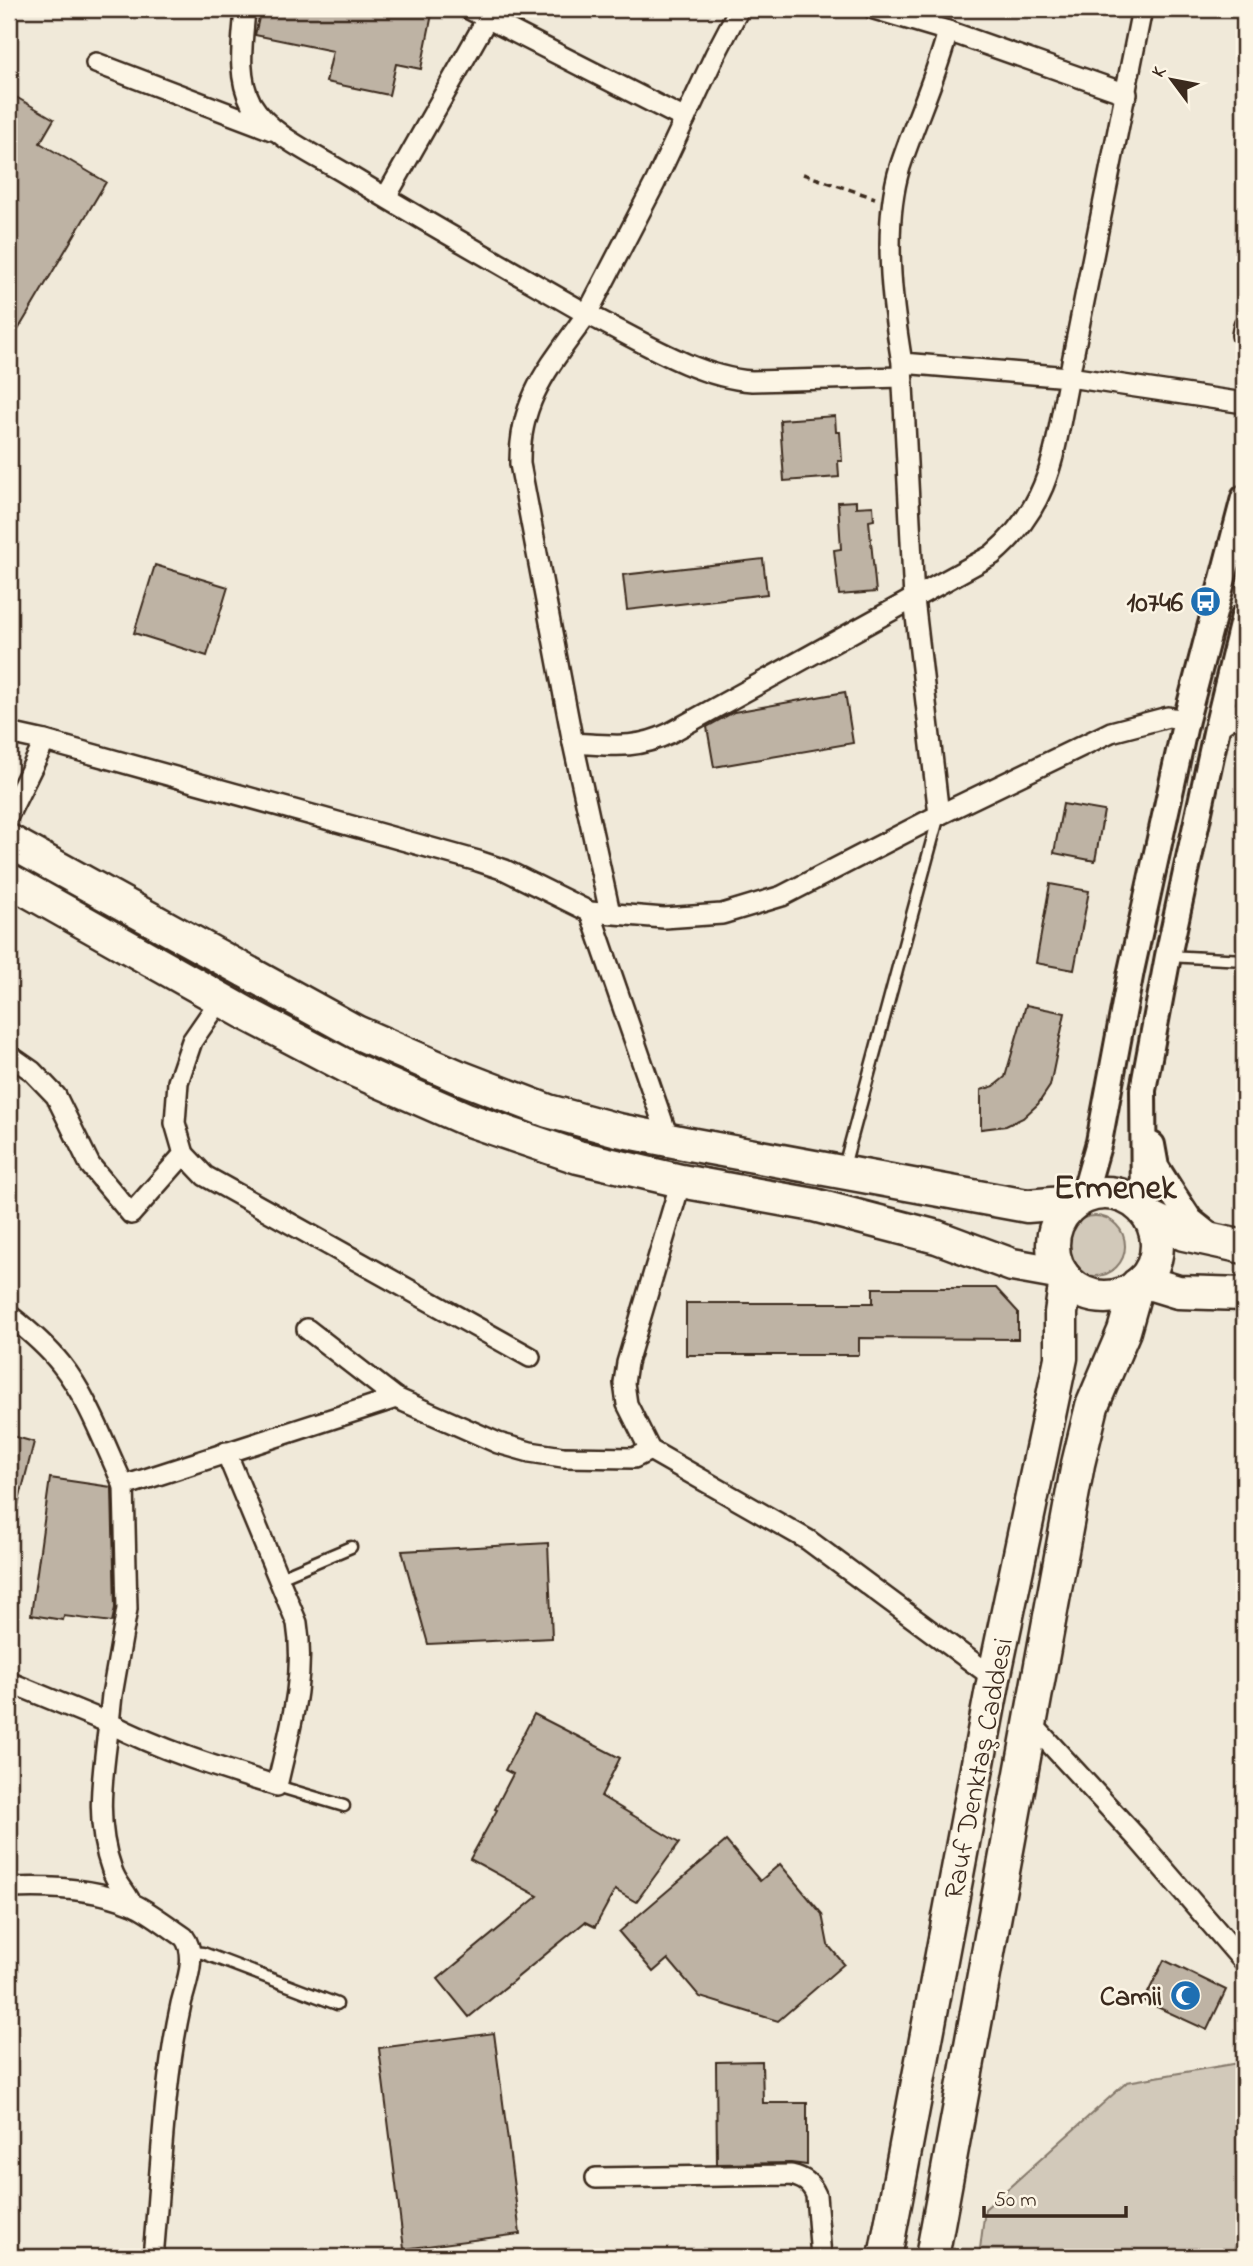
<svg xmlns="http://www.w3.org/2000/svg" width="1253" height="2266" viewBox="0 0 1253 2266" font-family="'Indie Flower',sans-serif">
<rect width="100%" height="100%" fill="#f0e9d9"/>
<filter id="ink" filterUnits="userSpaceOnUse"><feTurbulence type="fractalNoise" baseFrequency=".0143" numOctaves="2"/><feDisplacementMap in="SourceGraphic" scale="14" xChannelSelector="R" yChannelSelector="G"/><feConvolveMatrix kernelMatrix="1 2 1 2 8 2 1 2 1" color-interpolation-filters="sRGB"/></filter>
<g filter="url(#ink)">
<g fill="#d2c9ba" stroke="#867a6c" stroke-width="2">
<circle cx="1095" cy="1246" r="30"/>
<polygon points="1244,2062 1244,2257 979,2257 985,2209 1127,2082"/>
</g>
<g fill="#beb3a4" stroke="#3b2a1e" stroke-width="2">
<polygon points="261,9 433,9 421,69 396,64 389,95 326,82 333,51 255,35"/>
<polygon points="9,93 54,119 40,143 106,182 9,345"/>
<polygon points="835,416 836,432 840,432 842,461 838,461 839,477 784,481 780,420"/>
<polygon points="856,501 856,507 873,506 874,520 869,521 876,592 839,595 834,550 841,549 838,502"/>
<polygon points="763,559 767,594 627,610 623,575"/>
<polygon points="155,565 228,587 207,656 134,633"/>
<polygon points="845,692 853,743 714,767 707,727 734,712"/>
<polygon points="1063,804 1104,811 1095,861 1054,853"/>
<polygon points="1050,884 1089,891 1074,970 1036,963"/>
<polygon points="1026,1005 1065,1013 1050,1086 1038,1104 1023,1118 1006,1126 981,1129 981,1090 994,1086 1005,1077"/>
<polygon points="873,1288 996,1288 1018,1312 1018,1339 859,1338 859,1355 686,1355 686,1303 873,1303"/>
<polygon points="9,1435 34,1442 14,1521 9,1520"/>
<polygon points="50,1478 111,1487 112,1489 115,1608 112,1622 64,1616 63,1620 31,1615"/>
<polygon points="548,1543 552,1638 428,1644 402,1551"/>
<polygon points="534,1714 620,1758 601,1796 679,1843 636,1902 615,1890 595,1927 585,1922 469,2017 438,1979 538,1896 470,1859 497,1810 495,1809 513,1774 505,1770"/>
<polygon points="726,1841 760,1881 780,1864 822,1914 828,1945 844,1964 778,2021 700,1997 668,1959 653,1972 619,1932"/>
<polygon points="1164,1960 1226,1990 1207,2030 1144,2001"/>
<polygon points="494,2033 520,2234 404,2249 379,2048"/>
<polygon points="762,2061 763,2103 807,2103 807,2165 791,2163 717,2164 716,2062"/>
</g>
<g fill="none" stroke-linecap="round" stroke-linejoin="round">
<defs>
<g id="service">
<polyline points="1168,956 1244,960"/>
<polyline points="846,1159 939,815"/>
<polyline points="278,1578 351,1547"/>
<polyline points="277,1786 344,1806"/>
<polyline points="191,1952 203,1953 337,2004"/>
</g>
<g id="minor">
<path d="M245,9C243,39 236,75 251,103C271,137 316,155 348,175C427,223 507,268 587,314C551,365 519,398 520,464L573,743L610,913"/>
<polyline points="469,9 685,119"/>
<path d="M739,9L715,55L655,183L587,314C638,339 695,377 752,381L902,377"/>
<polyline points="1142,9 1069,377 1244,403"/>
<polyline points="948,31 1127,94"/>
<polyline points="96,63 272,130"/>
<polyline points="386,197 492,10"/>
<polyline points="1244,325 1242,335 1244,335"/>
<polyline points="902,366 914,599 939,815"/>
<polyline points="1217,728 1244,710"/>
<polyline points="9,733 45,741"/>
<path d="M573,743C610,745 636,750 670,733L992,555C1053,503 1054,450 1069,377L902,363C892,303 882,226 900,167C915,121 936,78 948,31L874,9"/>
<polyline points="9,814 45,741 478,861 505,870 590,912 664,918 722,914 782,896 939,815 1111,732 1168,717 1186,720"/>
<polyline points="590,912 669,1140"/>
<polyline points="221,999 192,1041 178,1082 175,1123 184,1154 205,1176 530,1357"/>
<polyline points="9,1055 32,1071 56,1096 90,1165 131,1214 184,1154"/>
<polyline points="681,1181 627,1363 624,1383 627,1404 650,1450 808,1540 994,1678"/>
<path d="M9,1315C28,1330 46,1345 61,1364C89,1399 105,1446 124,1486"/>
<polyline points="307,1329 396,1398"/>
<polyline points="9,1682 109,1723 112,1695 127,1609 124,1486 396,1398 498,1443 530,1452 563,1457 634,1458 650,1450"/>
<polyline points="1031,1723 1137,1838 1244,1962"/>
<path d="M9,1888C50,1886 95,1888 133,1904C151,1912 167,1926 184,1937C198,1956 186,1983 181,2004C163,2086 161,2173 153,2257"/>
<path d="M131,1903C126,1891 116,1883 112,1870C94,1821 103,1774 109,1723C163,1751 219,1768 277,1786C289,1732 306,1679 297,1623L226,1452"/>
<path d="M596,2178L791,2175C804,2178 811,2183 816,2195L821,2257"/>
<polyline points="1242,2257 1244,2254"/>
</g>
<g id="tertiary">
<polyline points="1152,1145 1156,1167 1173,1194 1190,1220 1215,1240"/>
<polyline points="1083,1198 1099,1142 1131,971 1186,720 1244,498"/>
<polyline points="1144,1210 1143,1090 1168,956 1217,728 1244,616"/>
</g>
<g id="primary">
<polyline points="9,841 356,1032 457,1076 548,1111 618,1130 689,1144 1027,1206 1075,1202"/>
<polyline points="9,880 247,1014 352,1069 466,1119 578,1157 681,1181 814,1205 937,1237 1012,1265 1062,1274"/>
<circle cx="1105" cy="1245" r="52"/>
<polyline points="1149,1217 1184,1234 1244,1247"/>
<polyline points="1142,1281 1178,1292 1244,1294"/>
<polyline points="885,2257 994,1678 1061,1358 1061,1313 1066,1279"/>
<polyline points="932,2257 1078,1464 1092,1406 1124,1331 1137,1285"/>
</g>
</defs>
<use href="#service" stroke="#3b2a1e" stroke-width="15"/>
<use href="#minor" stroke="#3b2a1e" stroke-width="24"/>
<use href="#tertiary" stroke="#3b2a1e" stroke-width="30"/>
<use href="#primary" stroke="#3b2a1e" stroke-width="37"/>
<polyline stroke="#3b2a1e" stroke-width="3.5" stroke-dasharray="7 5" stroke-linecap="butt" points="803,174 875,198"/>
<use href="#service" stroke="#fcf5e5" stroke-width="10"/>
<use href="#minor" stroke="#fcf5e5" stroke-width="19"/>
<use href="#tertiary" stroke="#fcf5e5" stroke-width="24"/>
<use href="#primary" stroke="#fcf5e5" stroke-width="32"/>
</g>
</g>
<defs>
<symbol id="bus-disc" viewBox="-11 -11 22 22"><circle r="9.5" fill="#1f6fb2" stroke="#fcf5e5"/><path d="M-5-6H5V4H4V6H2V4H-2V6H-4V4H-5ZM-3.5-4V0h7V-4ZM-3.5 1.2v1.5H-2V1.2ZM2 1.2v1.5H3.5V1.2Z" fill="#fff"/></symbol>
<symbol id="mosque-disc" viewBox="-11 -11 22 22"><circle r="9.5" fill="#1f6fb2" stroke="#fcf5e5"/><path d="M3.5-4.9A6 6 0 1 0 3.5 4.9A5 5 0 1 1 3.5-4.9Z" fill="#fff"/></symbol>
</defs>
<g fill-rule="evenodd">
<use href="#bus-disc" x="1188" y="584" width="35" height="35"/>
<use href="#mosque-disc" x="1168" y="1978" width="35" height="35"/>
</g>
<g text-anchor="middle" stroke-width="5" stroke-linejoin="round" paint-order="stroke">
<g font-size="28" font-weight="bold" fill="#3b2a1e" stroke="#fcf5e5" text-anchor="end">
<text x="1183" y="611">10746</text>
<text x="1162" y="2005">Camii</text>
</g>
<g font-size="28" fill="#3b2a1e" stroke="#fcf5e5">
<text transform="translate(977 1768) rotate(-79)" y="10">Rauf Denktaş Caddesi</text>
</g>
<g font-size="35" font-weight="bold" fill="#3b2a1e" stroke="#fcf5e5">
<text x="1115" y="1198">Ermenek</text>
</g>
</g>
<rect width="1253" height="2266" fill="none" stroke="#fcf5e5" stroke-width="35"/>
<rect x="18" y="18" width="1218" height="2231" fill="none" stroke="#3b2a1e" stroke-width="2.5" filter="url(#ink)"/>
<g transform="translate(1172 80) rotate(302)" stroke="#fcf5e5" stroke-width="5" paint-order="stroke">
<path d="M0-5L12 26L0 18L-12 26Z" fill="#3b2a1e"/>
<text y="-10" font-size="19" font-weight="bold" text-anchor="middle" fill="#3b2a1e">K</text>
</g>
<path d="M984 2206v10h142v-10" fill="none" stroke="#3b2a1e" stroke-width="3.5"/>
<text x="994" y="2206" font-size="21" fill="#3b2a1e" stroke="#fcf5e5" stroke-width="5" paint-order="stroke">50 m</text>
</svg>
